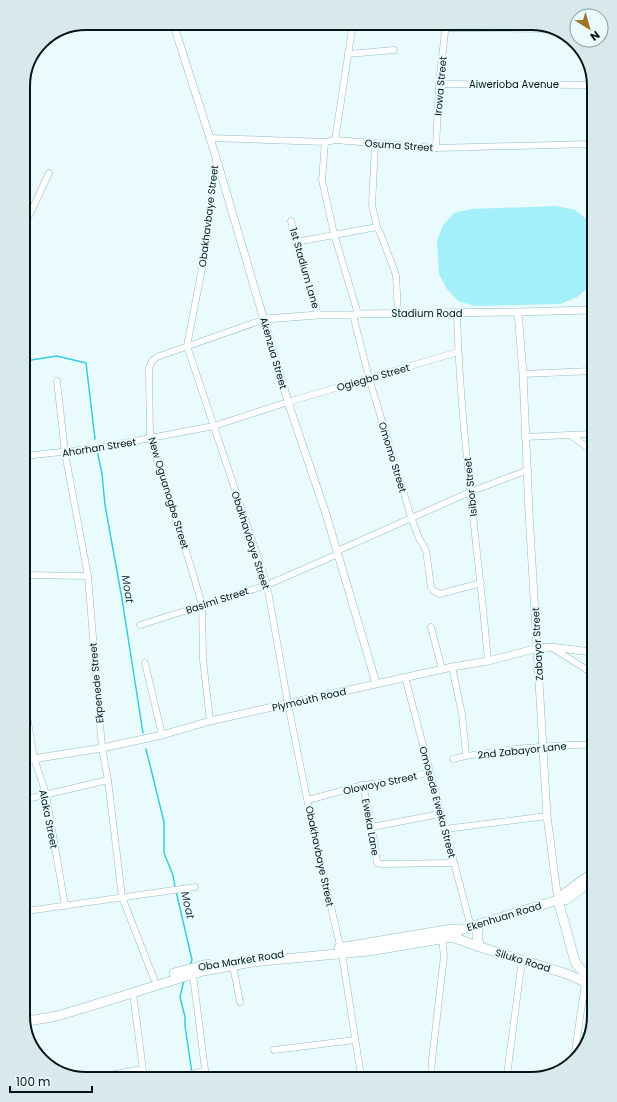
<svg xmlns="http://www.w3.org/2000/svg" width="617" height="1102" viewBox="0 0 617 1102" font-family="Poppins,sans-serif">
<rect width="100%" height="100%" fill="#e9fbfd"/>
<polygon fill="#a4f0fa" points="556,206 575,210 590,222 590,286 577,297 560,304 475,306 458,301 447,289 439,274 437,241 443,225 454,213 471,209"/>
<g fill="none" stroke-linecap="round" stroke-linejoin="round">
<g stroke="#37cddf" stroke-width="1.5">
<polyline points="25,361 57,356 86,363 95,439"/>
<polyline points="97,450 102,474 105,505 122,599 143,733"/>
<polyline points="146,749 164,822 164,853 173,875 175,887"/>
<polyline points="176,891 192,960 190,965"/>
<polyline points="184,980 180,997 185,1017 185,1026 192,1073"/>
</g>
<defs>
<g id="minor">
<polyline points="445,28 550,29"/>
<polyline points="348,54 394,50"/>
<polyline points="439,84 589,85"/>
<polyline points="209,138 325,142 335,140 436,148 590,144"/>
<polyline points="335,140 353,23"/>
<polyline points="325,142 322,180 334,234 358,314"/>
<polyline points="375,144 372,205 377,227 381,235 396,275 398,313"/>
<polyline points="436,148 439,84 446,23"/>
<polyline points="216,157 205,253 187,346 267,585 288,704 314,834 342,954 361,1076"/>
<polyline points="291,221 296,242 318,315"/>
<polyline points="24,222 30,214 49,173"/>
<polyline points="296,242 377,227"/>
<path d="M457,313C460,430 478,545 488,661"/>
<polyline points="353,315 369,378 411,517 419,538 426,550 431,587 434,591 440,594 481,583"/>
<polyline points="523,374 591,371"/>
<polyline points="57,381 65,453 88,576 102,748 108,780 122,897 154,979"/>
<polyline points="572,436 591,450"/>
<polyline points="525,437 591,434"/>
<polyline points="25,456 97,448 214,426 288,402 458,352"/>
<polyline points="337,551 470,492 528,470"/>
<polyline points="26,575 88,576"/>
<polyline points="140,625 267,585 338,554"/>
<polyline points="431,627 442,669"/>
<polyline points="551,647 592,673"/>
<polyline points="145,663 162,735"/>
<polyline points="452,667 462,714 466,755"/>
<polyline points="405,677 471,927"/>
<polyline points="26,710 34,758 46,794 65,906"/>
<polyline points="210,721 203,660 202,605 191,567 150,439 149,368 152,361 157,357 265,319"/>
<path d="M453,759C471,754 490,753 508,750C537,747 564,744 593,745"/>
<polyline points="363,785 372,827 377,863 382,864 454,863"/>
<polyline points="27,799 108,780"/>
<polyline points="308,800 363,785 397,781 429,772"/>
<polyline points="372,827 440,814"/>
<polyline points="445,829 547,816"/>
<polyline points="27,911 195,887"/>
<polyline points="233,966 240,1002"/>
<polyline points="193,975 206,1078"/>
<polyline points="133,993 144,1078"/>
<polyline points="274,1050 355,1040"/>
<polyline points="574,1059 585,983"/>
<polyline points="431,1075 432,1060 444,956 442,939"/>
<polyline points="507,1075 522,960"/>
<polyline points="172,1078 205,1071"/>
<polyline points="104,1079 110,1075 142,1069"/>
</g>
<g id="tertiary">
<polyline points="173,23 216,157 288,402 326,514 376,683"/>
<polyline points="518,312 523,374 529,513 547,816 558,900"/>
<polyline points="265,319 318,315 353,315 358,314 518,312 590,310"/>
<polyline points="26,760 102,748 162,735 210,721 452,667 488,661 538,648 551,647 592,652"/>
</g>
<g id="secondary">
<polyline points="558,900 563,894 593,872"/>
<polyline points="558,900 567,900 593,880"/>
</g>
<g id="primary">
<polyline points="452,937 480,947 567,974 594,986"/>
<path d="M480,947C477,938 476,933 480,924"/>
<polyline points="339,948 452,929 460,930"/>
<polyline points="174,973 208,964"/>
<polyline points="28,1021 57,1016 87,1007 203,971 252,962 369,951 452,937 460,930 558,900 575,962 582,971 594,976"/>
</g>
</defs>
<use href="#minor" stroke="#90bdc3" stroke-width="7"/>
<use href="#tertiary" stroke="#90bdc3" stroke-width="8"/>
<use href="#secondary" stroke="#90bdc3" stroke-width="9"/>
<use href="#primary" stroke="#90bdc3" stroke-width="10"/>
<use href="#minor" stroke="#fff" stroke-width="6"/>
<use href="#tertiary" stroke="#fff" stroke-width="7"/>
<use href="#secondary" stroke="#fff" stroke-width="8"/>
<use href="#primary" stroke="#fff" stroke-width="9"/>
</g>
<g text-anchor="middle" stroke-width="4" stroke-linejoin="round" paint-order="stroke">
<g font-size="10" fill="#041517" stroke="#e9fbfd">
<text x="514" y="88">Aiwerioba Avenue</text>
<text transform="translate(440 86) rotate(-85)" y="4">Irowa Street</text>
<text transform="translate(399 145) rotate(4)" y="4">Osuma Street</text>
<text transform="translate(208 216) rotate(-83)" y="4">Obakhavbaye Street</text>
<text transform="translate(305 268) rotate(74)" y="4">1st Stadium Lane</text>
<text x="427" y="317">Stadium Road</text>
<text transform="translate(274 353) rotate(74)" y="4">Akenzua Street</text>
<text transform="translate(373 377) rotate(-16)" y="4">Ogiegbo Street</text>
<text transform="translate(99 447) rotate(-9)" y="4">Ahorhan Street</text>
<text transform="translate(393 457) rotate(73)" y="4">Omomo Street</text>
<text transform="translate(470 487) rotate(-96)" y="4">Isibor Street</text>
<text transform="translate(169 493) rotate(73)" y="4">New Oguanogbe Street</text>
<text transform="translate(251 540) rotate(72)" y="4">Obakhavbaye Street</text>
<text transform="translate(217 600) rotate(-18)" y="4">Basimi Street</text>
<text transform="translate(537 644) rotate(-93)" y="4">Zabayor Street</text>
<text transform="translate(96 683) rotate(-95)" y="4">Ekpenede Street</text>
<text transform="translate(309 699) rotate(-13)" y="4">Plymouth Road</text>
<text transform="translate(522 750) rotate(-6)" y="4">2nd Zabayor Lane</text>
<text transform="translate(380 783) rotate(-12)" y="4">Olowoyo Street</text>
<text transform="translate(438 802) rotate(75)" y="4">Omosede Eweka Street</text>
<text transform="translate(49 819) rotate(79)" y="4">Alaka Street</text>
<text transform="translate(371 827) rotate(80)" y="4">Eweka Lane</text>
<text transform="translate(320 856) rotate(78)" y="4">Obakhavbaye Street</text>
<text transform="translate(504 916) rotate(-17)" y="4">Ekenhuan Road</text>
<text transform="translate(241 960) rotate(-9)" y="4">Oba Market Road</text>
<text transform="translate(523 960) rotate(17)" y="4">Siluko Road</text>
</g>
<g font-size="11" font-style="italic" fill="#263e41" stroke="#e9fbfd">
<text transform="translate(128 589) rotate(81)" y="4">Moat</text>
<text transform="translate(188 905) rotate(77)" y="4">Moat</text>
</g>
</g>
<path d="M0 0H617V1102H0ZM86 30H531A56 56 0 0 1 587 86V1016A56 56 0 0 1 531 1072H86A56 56 0 0 1 30 1016V86A56 56 0 0 1 86 30Z" fill="#d7e9eb" fill-rule="evenodd"/>
<path fill="none" stroke="#041517" stroke-width="2" d="M86 30H531A56 56 0 0 1 587 86V1016A56 56 0 0 1 531 1072H86A56 56 0 0 1 30 1016V86A56 56 0 0 1 86 30Z"/>
<g transform="translate(589 28) rotate(143)"><circle r="19" fill="#e9fbfd" stroke="#8d9fa1"/>
<path d="M0-3L7 15L0 10L-7 15Z" fill="#a27226"/>
<text y="-6" font-size="11" font-weight="bold" text-anchor="middle" fill="#041517">N</text>
</g>
<path d="M10 1086v6h82v-6" fill="none" stroke="#041517" stroke-width="2"/>
<text x="16" y="1086" font-size="12" fill="#041517" stroke="#e9fbfd" stroke-width="3" paint-order="stroke">100 m</text>
</svg>
